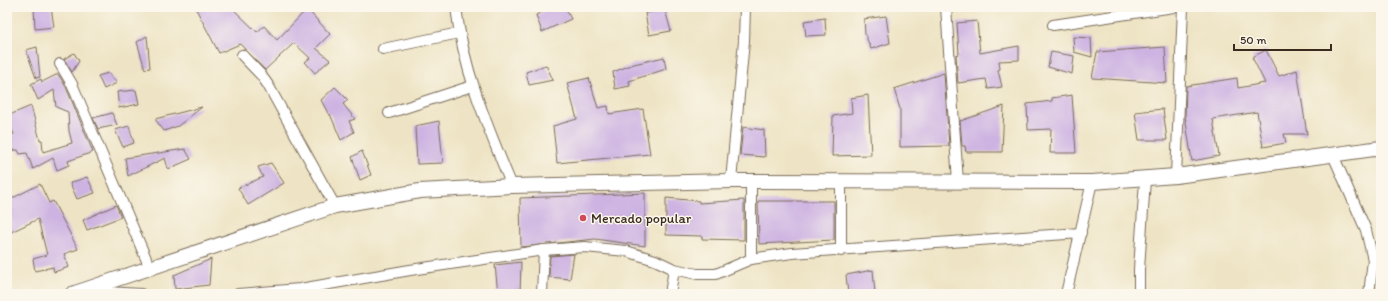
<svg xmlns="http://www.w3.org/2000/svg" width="1388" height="301" viewBox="0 0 1388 301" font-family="Itim,sans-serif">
<rect width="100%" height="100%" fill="#fbf7ec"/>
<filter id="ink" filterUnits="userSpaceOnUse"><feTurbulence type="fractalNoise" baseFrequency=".025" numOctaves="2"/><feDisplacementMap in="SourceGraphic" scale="8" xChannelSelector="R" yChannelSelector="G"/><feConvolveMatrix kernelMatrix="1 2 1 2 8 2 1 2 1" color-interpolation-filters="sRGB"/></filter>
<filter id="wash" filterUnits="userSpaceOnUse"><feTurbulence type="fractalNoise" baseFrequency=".012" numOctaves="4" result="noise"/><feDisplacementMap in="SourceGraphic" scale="16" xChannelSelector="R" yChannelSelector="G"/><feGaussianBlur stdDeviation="0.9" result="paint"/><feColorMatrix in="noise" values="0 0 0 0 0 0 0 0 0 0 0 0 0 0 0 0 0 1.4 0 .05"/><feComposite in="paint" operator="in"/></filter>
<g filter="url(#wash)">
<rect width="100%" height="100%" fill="#eee4c5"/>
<g id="blocks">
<g fill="#cdb3e2">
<polygon points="34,7 51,7 54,27 35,29"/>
<polygon points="195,7 231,7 257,32 264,26 277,40 307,9 330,34 316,48 330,60 315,73 305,62 310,58 294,43 265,70 240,44 219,53"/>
<polygon points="552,7 565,7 571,19 542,32 536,15"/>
<polygon points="665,10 671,31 649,35 645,13"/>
<polygon points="886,16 890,43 871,49 865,34 864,19"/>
<polygon points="825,18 826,35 806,36 804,21"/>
<polygon points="977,21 980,53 1019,46 1019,60 999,61 1000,69 998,70 1002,87 988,89 986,79 958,83 956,55 959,54 957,23"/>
<polygon points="147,36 150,68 145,69 137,42"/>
<polygon points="1073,37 1091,38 1092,57 1074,52"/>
<polygon points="37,47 40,77 36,78 26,50"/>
<polygon points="1165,47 1167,83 1092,78 1097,52"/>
<polygon points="1266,50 1279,76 1297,70 1307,134 1284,134 1286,143 1263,147 1257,112 1213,119 1219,156 1192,161 1185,116 1186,86 1237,78 1238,88 1265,83 1252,57"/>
<polygon points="1051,52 1074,56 1072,74 1048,67"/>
<polygon points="74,53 79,61 72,72 64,59"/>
<polygon points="664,57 666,69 629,81 630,86 615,89 613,72 634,64"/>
<polygon points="546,65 553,80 529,85 526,72"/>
<polygon points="108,73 117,83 104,89 98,76"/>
<polygon points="944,73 949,146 900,147 900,109 894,89"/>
<polygon points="58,74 66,87 93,152 68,161 69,165 57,170 53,158 33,169 27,153 20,154 18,150 7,151 7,136 14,134 7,120 7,116 31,106 40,140 42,140 43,152 72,143 69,131 68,112 56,107 54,90 38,100 31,84 41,79 42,82"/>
<polygon points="589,78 598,108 608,106 609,114 643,109 650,154 557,163 553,126 577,119 567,83"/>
<polygon points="335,87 348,100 343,104 355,119 349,121 354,132 341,140 330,114 329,115 321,100"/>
<polygon points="136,90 139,104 119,108 117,92"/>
<polygon points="868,95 871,155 832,156 833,116 852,113 851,98"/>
<polygon points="1072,95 1076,153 1050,153 1051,129 1028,130 1027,104 1052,101 1052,98"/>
<polygon points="1004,106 1002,152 966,152 965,146 962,146 960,121"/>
<polygon points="202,107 178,126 164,131 155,119"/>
<polygon points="1163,109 1167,140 1139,140 1135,112"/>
<polygon points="112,113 117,125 98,129 93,118"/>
<polygon points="439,121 443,163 417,164 415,126"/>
<polygon points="129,126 134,143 123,147 115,130"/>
<polygon points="743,127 764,130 765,157 740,155"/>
<polygon points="185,149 191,159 168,169 165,158 128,176 125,158"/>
<polygon points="362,151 371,175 360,180 352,157"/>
<polygon points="271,163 284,183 248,205 238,188 263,177 258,167"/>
<polygon points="87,177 95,193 77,199 70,183"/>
<polygon points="40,184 49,203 53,201 78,249 64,254 69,267 54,272 53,267 35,271 33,259 47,255 38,219 7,234 7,201"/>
<polygon points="645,193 645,246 595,239 521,247 520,198"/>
<polygon points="666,198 699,201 699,203 744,200 744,240 702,239 702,236 666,235"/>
<polygon points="758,201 834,201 834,240 759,244"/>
<polygon points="116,205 121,217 87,230 83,220"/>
<polygon points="574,254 570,279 549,277 550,256"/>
<polygon points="211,259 209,285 175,289 174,275"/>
<polygon points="521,262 520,294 498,294 495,265"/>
<polygon points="873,270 875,294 848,294 846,275"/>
</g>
</g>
</g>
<g filter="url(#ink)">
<use href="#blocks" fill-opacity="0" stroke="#7a6b58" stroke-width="1"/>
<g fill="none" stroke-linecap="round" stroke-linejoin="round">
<defs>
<g id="street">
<path d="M456,7C463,70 488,128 512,186"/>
<polyline points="946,7 958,182"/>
<polyline points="1053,25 1174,7"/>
<polyline points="383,49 459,33"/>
<polyline points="242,55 261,75 268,85 335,206"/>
<polyline points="60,64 72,84 150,268"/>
<polyline points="389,113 472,86"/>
<polyline points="1333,155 1366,230 1373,260 1369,294"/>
<polyline points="1176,176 1183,7"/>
<polyline points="731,181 744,41 745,7"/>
<polyline points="841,251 841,182"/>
<polyline points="751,259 751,182"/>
<polyline points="89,291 141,294"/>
<polyline points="238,294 300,289 410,270 544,250 585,247 626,251 655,260 674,269 697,274 716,274 751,259 792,253 1081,233"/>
<polyline points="542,294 544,250"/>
<polyline points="670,294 674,269"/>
<polyline points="1066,294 1092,182"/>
<polyline points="1139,294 1139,269 1145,180"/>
</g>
<polyline id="secondary" points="72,294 335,206 420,191 512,186 731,181 1092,182 1176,176 1381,148"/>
</defs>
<use href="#street" stroke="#7a6b58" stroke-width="12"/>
<use href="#secondary" stroke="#7a6b58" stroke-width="16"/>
<use href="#street" stroke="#fff" stroke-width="10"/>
<use href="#secondary" stroke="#fff" stroke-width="14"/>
</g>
</g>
<circle fill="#d1495b" stroke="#fbf7ec" stroke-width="1.5" cx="583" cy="218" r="4"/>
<g text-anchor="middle" stroke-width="3" stroke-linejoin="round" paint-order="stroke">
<g font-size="14" fill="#3b2a1e" stroke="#fbf7ec" text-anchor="start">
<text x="591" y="223">Mercado popular</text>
</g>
</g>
<rect width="1388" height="301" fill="none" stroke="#fbf7ec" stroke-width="24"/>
<path d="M1234 44v6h97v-6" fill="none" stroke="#3b2a1e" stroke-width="2"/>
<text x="1240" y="44" font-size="12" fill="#3b2a1e" stroke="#fbf7ec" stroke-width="3" paint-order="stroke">50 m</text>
</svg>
